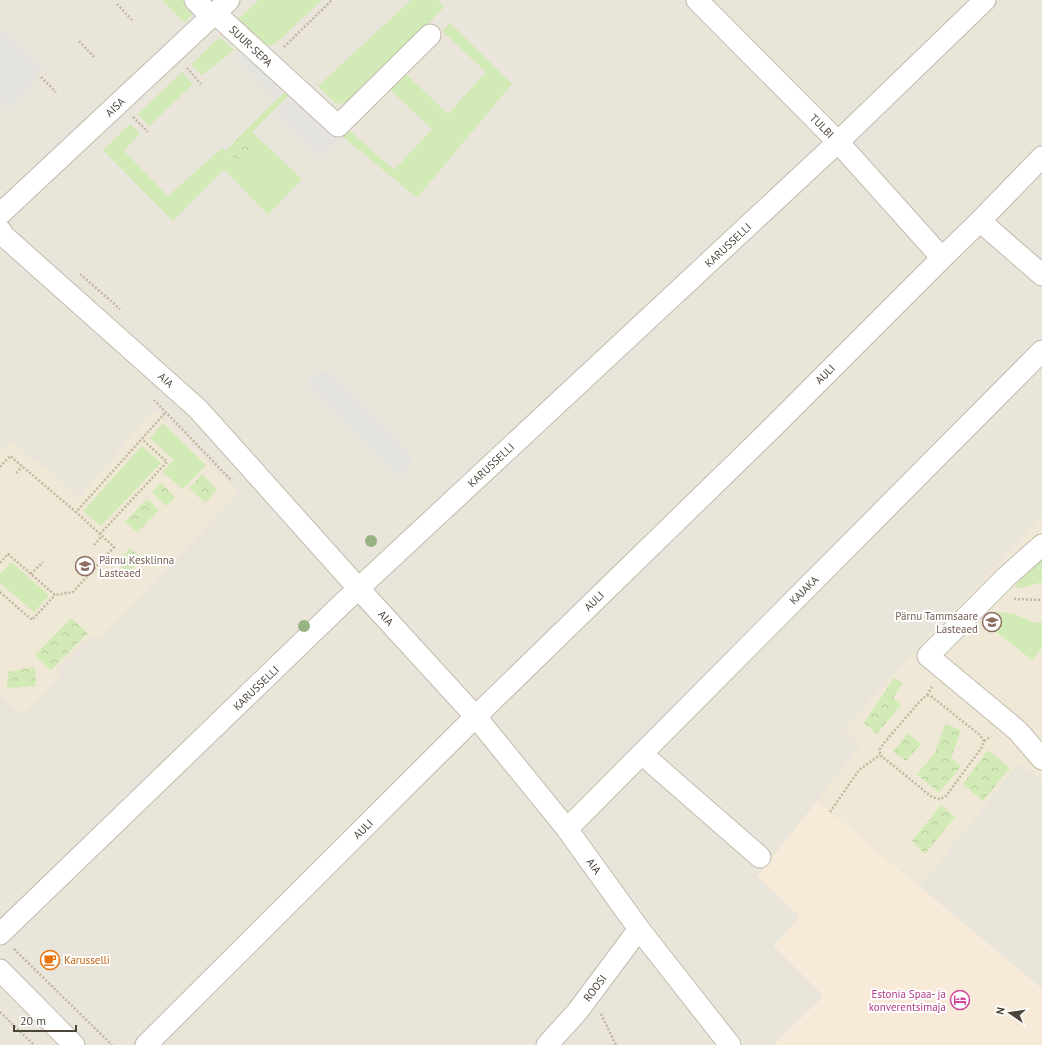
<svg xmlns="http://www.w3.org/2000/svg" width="1042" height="1045" viewBox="0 0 1042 1045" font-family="'PT Sans',sans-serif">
<defs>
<pattern id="park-crowns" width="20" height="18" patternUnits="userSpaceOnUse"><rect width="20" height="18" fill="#d2eab5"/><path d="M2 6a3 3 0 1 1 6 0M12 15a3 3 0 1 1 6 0" fill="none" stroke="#b6ca9c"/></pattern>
</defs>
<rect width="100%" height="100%" fill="#f6f3ec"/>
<polygon fill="#eae5da" points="0,0 1042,0 1042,989 817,802 800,917 774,946 824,996 774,1045 0,1045"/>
<polygon fill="#f7ead8" points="817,801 1042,989 1042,1045 774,1045 824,996 774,946 800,917 757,876"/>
<g fill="#efe8d6">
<polygon points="154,409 239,494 98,640 93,635 56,671 61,675 21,716 0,695 0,454 12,441 80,497"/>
<polygon points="1042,516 1042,781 1019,763 920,886 817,801 860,746 843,729"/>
</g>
<g fill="#d2eab5">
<polygon points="161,0 183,0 195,12 184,23"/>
<polygon points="259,0 322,0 275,44 269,46 263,44 238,19"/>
<polygon points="411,0 438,0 444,7 354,101 336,104 318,86"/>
<polygon points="450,23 512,84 417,198 342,136 348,129 394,170 432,129 388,88 404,72 448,114 486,72 442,31"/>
<polygon points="220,37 234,50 202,75 191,64"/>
<polygon points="182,72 193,84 149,126 138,114"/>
<polygon points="289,88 293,91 252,132 302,179 268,215 224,169 173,221 103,150 130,124 140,133 124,151 168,196 222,148 241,164 255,150 241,135"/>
<polygon points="163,423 206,465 183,489 162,472 174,460 150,438"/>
<polygon points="142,446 161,463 101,526 83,511"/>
<polygon points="1042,555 1042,582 1021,588 1016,587 1018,579"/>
<polygon points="11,562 49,595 34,612 0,583 0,575"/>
<polygon points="999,612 1014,614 1035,623 1042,622 1042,648 1032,660 982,621 992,613"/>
</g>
<g fill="url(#park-crowns)">
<polygon points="241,135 255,150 241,164 226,151"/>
<polygon points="202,474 217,490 205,503 189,488"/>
<polygon points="161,483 175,497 166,506 152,492"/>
<polygon points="147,499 159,510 137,532 125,522"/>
<polygon points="130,548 142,559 128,573 117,563"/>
<polygon points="71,618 88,633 51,670 35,655"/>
<polygon points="35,667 36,686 7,688 8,672"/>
<polygon points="894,678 903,683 893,698 901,705 877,734 864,723"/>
<polygon points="945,724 961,730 951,758 961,766 939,793 917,774 935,753"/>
<polygon points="908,733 921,744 906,761 893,752"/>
<polygon points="988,750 1010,768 983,801 963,784"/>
<polygon points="941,805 955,817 925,854 912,841"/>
</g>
<g fill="#e5e3e0">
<polygon points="0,31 42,69 10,108 0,99"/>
<polygon points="245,46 283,87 272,97 234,57"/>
<polygon points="294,94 340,137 320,157 276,113"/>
<polygon points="327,370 412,459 400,479 352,430 306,379"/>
</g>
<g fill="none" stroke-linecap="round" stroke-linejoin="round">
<defs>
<g id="minor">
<polyline points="195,0 211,16"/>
<polyline points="697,0 838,142 942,258"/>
<polyline points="215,13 338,126 430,35"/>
<polyline points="0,214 229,0"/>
<polyline points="980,221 1042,275"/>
<polyline points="0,230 4,236 198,409 359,589 476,717 567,829 639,929 730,1045"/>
<polyline points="1042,545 1006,577 928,656 1018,731 1042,759"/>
<polyline points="642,754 760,857"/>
<polyline points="567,829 1042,351"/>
<polyline points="0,934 344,602 838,142 985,0"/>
<polyline points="0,970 74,1045"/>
<polyline points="146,1045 465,727 767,433 942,258 980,221 1042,157"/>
<polyline points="547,1045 577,1012 639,929"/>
</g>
</defs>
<use href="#minor" stroke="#c2bbae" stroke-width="23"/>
<g stroke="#c4b79f" stroke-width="2.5" stroke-dasharray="2 2" stroke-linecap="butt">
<polyline points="117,4 132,20"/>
<polyline points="79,41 94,57"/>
<polyline points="284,47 332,0"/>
<polyline points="187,68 201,84"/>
<polyline points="41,77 56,92"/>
<polyline points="133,117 148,132"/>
<polyline points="80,274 120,309"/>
<polyline points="154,400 232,481"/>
<polyline points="0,467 10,456 76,512 166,412"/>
<polyline points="16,473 22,467"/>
<polyline points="100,534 167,462 142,439"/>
<polyline points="94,545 102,536"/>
<polyline points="0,563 8,554 55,595 73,592 114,547 76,512"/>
<polyline points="31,574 43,562"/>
<polyline points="0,592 32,620 55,595"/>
<polyline points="1014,599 1042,600"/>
<polygon points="927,695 932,697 980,735 984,741 982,747 946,796 940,799 932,797 880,755 880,749 884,743 920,701"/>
<polyline points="927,695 932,687"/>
<polyline points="984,741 991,736"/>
<polyline points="830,812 859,770 880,755"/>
<polyline points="14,949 112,1045"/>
<polyline points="0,1012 34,1045"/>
<polyline points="601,1014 616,1045"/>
</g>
<use href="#minor" stroke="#fff" stroke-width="21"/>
</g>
<g fill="#97b381">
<circle cx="371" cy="541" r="6"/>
<circle cx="304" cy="626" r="6"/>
</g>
<defs>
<symbol id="school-ring" viewBox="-11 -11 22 22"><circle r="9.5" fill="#fff" stroke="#8d6e63" stroke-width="1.5"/><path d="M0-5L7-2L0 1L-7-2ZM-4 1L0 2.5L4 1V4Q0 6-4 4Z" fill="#8d6e63"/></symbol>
<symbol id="cafe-ring" viewBox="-11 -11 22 22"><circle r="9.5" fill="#fff" stroke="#e8710a" stroke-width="1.5"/><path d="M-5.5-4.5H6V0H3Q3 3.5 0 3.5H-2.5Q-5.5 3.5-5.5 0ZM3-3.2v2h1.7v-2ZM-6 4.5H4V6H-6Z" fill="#e8710a"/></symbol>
<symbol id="hotel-ring" viewBox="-11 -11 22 22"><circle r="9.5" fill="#fff" stroke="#d1479c" stroke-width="1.5"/><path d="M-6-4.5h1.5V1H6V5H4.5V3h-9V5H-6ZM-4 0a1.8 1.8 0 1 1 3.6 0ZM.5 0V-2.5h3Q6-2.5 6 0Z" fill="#d1479c"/></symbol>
</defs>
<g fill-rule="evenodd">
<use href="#school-ring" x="74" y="555" width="22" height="22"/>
<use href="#school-ring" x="981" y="611" width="22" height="22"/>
<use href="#cafe-ring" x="39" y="949" width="22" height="22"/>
<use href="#hotel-ring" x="949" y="989" width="22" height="22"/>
</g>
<g text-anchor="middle" stroke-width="4" stroke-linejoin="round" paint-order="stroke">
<g font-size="11" fill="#4b4439" stroke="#fff">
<text transform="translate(251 46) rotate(43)" y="4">SUUR-SEPA</text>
<text transform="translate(115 107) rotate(-43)" y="4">AISA</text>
<text transform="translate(822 126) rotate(45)" y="4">TULBI</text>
<text transform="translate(728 245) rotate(-43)" y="4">KARUSSELLI</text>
<text transform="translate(825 374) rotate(-45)" y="4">AULI</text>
<text transform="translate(166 380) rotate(42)" y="4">AIA</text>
<text transform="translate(491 465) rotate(-43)" y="4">KARUSSELLI</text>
<text transform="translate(804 590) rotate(-45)" y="4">KAJAKA</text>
<text transform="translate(594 601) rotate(-44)" y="4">AULI</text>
<text transform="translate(386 618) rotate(47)" y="4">AIA</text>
<text transform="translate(256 688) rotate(-44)" y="4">KARUSSELLI</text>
<text transform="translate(363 829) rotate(-45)" y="4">AULI</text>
<text transform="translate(594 866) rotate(54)" y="4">AIA</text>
<text transform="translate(595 988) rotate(-53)" y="4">ROOSI</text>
</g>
<g font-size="11" fill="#785e54" stroke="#fff" text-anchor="start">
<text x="99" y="564">Pärnu Kesklinna<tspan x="99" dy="13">Lasteaed</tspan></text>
<text x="978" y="620" text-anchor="end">Pärnu Tammsaare<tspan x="978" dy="13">Lasteaed</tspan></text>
</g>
<g font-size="11" fill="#c56008" stroke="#fff" text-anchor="start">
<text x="64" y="964">Karusselli</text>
</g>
<g font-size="11" fill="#b23c85" stroke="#fff" text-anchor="end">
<text x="946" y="998">Estonia Spaa- ja<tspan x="946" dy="13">konverentsimaja</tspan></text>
</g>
</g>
<g transform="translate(1010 1013) rotate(283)" stroke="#ffffff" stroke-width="3" paint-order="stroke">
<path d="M0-3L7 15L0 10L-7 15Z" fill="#4b4439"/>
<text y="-6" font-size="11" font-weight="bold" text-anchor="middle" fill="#4b4439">N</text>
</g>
<path d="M14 1025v6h62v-6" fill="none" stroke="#4b4439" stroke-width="2"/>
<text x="20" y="1025" font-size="12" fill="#4b4439" stroke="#ffffff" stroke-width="3" paint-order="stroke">20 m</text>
</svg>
